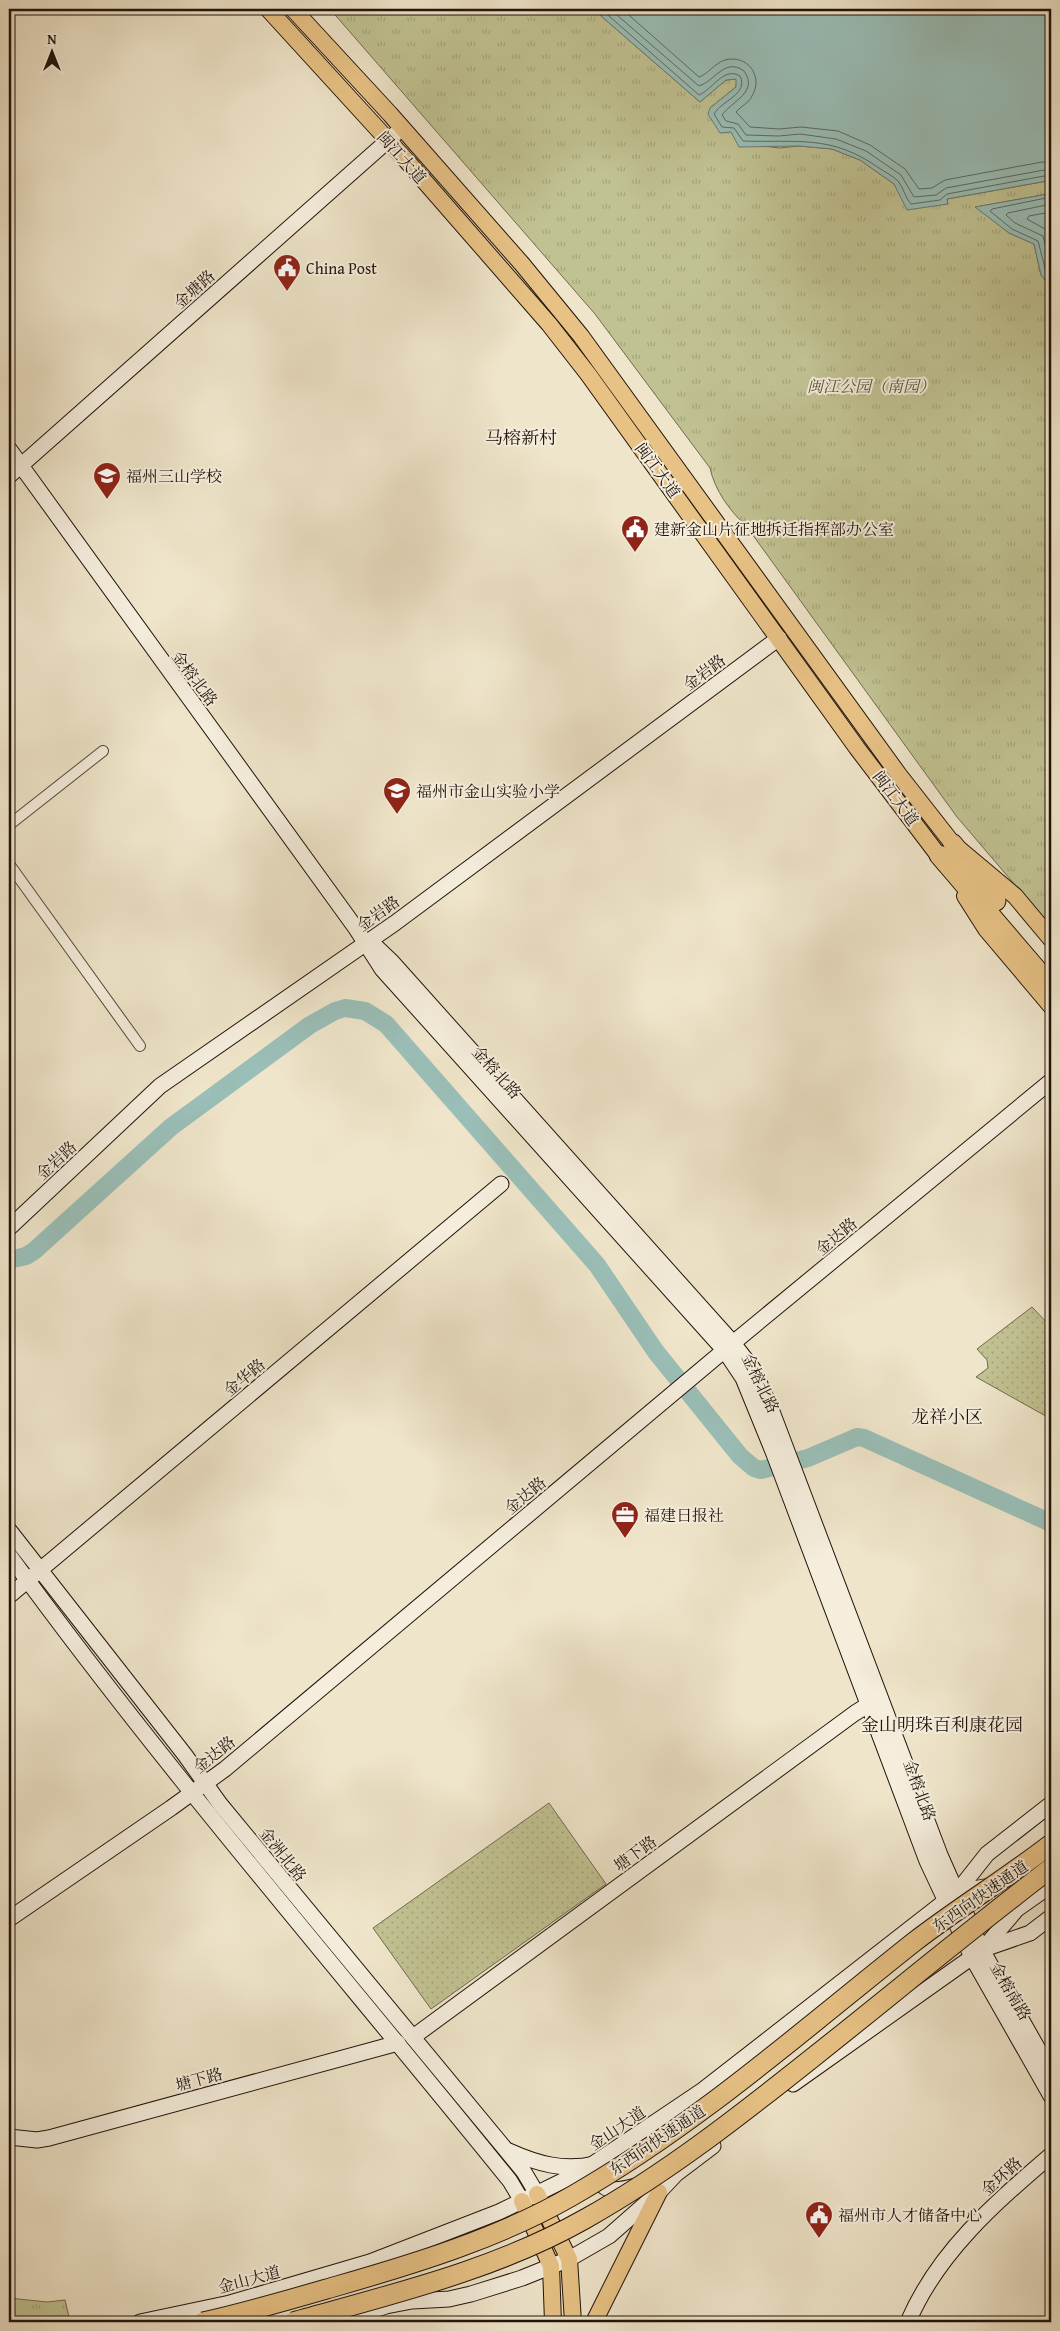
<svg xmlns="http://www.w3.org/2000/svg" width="1060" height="2331" viewBox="0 0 1060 2331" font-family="'Gentium Book Plus','Noto Serif SC',serif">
<defs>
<pattern id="grass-dots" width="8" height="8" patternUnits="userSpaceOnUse" patternTransform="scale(1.25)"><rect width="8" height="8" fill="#c1c292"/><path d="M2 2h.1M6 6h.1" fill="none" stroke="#a6a67d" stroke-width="1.8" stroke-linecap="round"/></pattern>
<pattern id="park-tufts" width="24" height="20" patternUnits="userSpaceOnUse" patternTransform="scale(1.25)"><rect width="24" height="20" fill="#c1c292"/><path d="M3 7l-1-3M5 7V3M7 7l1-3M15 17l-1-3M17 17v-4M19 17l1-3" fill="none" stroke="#a6a67d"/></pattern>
</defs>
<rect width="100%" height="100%" fill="#efe5ca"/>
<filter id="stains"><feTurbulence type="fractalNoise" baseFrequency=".004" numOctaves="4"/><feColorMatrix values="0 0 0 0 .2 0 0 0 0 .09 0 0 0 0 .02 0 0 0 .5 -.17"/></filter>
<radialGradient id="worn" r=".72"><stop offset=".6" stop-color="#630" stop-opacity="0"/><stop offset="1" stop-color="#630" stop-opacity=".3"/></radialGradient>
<g fill="url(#grass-dots)" stroke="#706a4e">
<polygon points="1032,1307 1051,1327 1051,1419 976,1377 988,1368 987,1360 977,1349"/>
<polygon points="549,1803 606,1884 431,2009 373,1928"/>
</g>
<g fill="url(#park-tufts)" stroke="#706a4e">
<path d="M330,9H593L700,102L726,80L737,79L736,87L710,108L731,132L764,146L779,148L799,146L832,149L860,160L894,184L948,204L947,199L1047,181L1048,194L976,207L1009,233L1034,244L1041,275L1051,287V927L957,817L747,527C730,511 715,491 710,468L595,314Z"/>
<polygon points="9,2298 47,2302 65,2300 69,2317 9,2322"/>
</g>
<polygon fill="#9abfb8" stroke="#697a73" points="593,9 1051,9 1051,287 1041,275 1034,244 1009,233 975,207 1048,194 1047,181 947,199 948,204 907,210 894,184 860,160 832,149 799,146 739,147 731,132 720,133 708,114 710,108 736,87 736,79 726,80 700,102"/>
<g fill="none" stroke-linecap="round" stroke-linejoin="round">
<g stroke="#5d6962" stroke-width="1">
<path d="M601,9L699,95C712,90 724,66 740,76C749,94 721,101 714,114L722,127L734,128L743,141C797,143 831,134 879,168C885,172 893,176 898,181C904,188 905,198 911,204L940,200L947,194L1044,176L1051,180"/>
<path d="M610,9L699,86C715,81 725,57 744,71C759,92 732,101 722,115L726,121L738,124L746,135L779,136L800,134L836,139L866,151L901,175L914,197L936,195L946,188L1044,170L1051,171"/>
<path d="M622,9L699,77C708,74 715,63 725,60C747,54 764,76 752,96C749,103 741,106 736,112L750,127L779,129L801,127L838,131L870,145L905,169L919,189L932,188L945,180L1042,162L1051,163"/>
<polyline points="1051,197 992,209 990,211 1012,229 1038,241 1046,272 1051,279"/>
<polyline points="1051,204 1008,213 1006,215 1015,223 1043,236 1051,266"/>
<polyline points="1051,212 1029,216 1027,219 1045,229 1051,236"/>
</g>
<polyline stroke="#9abfb8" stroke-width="18" points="9,1260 26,1256 34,1251 171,1127 310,1025 335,1011 345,1008 365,1011 386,1024 597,1265 656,1352 740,1456 754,1468 761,1470 808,1458 857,1437 864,1438 1051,1523"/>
<defs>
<g id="street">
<polyline points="9,825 103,751"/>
<polyline points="9,864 140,1046"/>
</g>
<g id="secondary">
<polyline points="9,449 355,927 382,969 725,1351 743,1378 774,1454 927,1861 972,1957 1051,2096"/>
<polyline points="9,476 402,128"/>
<polyline points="371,942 392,962 733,1343 753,1369 771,1409 940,1855 982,1950 1051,2072"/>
<polyline points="9,1228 160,1086 395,923 779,638"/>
<polyline points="9,1530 185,1755 220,1804 506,2150 524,2172 537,2194"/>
<path d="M9,1555C166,1771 342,1973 510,2181L522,2201"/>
<polyline points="9,1596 501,1184"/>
<polyline points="957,1892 987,1854 1051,1804"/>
<polyline points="9,1919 171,1808 225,1769 733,1343 1051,1081"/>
<polyline points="984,1949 1030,1933 1051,1917"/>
<polyline points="413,2037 855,1713 876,1700"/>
<polyline points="793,2084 982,1950 1017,1909 1051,1885"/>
<polyline points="9,2137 37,2140 49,2138 398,2043"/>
<path d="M509,2151C538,2164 563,2171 595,2164C598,2193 611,2193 636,2186"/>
<polyline points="140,2322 230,2303 370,2262 499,2212 581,2172 703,2090 957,1892 990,1886"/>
<polyline points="337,2322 386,2306 412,2301 449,2299 471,2294 522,2278 569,2259 609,2236 659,2192 676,2174 713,2146"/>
<path d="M908,2322C938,2252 994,2204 1051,2155"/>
</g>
<g id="primary">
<polyline points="268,9 406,160 549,324 588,374 857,748 945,864"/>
<polyline points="293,9 390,114 522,264 581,336 899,775 953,844 1015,896 1051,939"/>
<polyline points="965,896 986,929 1051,1006"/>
<polyline points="537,2194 569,2259 573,2322"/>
<polyline points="522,2201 551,2266 553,2322"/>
<polyline points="594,2322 659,2192"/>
</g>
<g id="highway">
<polyline points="953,844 996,901"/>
<polyline points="939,855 1051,986"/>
</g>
</defs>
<use href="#street" stroke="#54483b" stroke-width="12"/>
<use href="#secondary" stroke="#20130b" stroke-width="17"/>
<use href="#primary" stroke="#20130b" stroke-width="18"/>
<use href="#highway" stroke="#20130b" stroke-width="21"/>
<use href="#street" stroke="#f5eedd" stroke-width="10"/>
<use href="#secondary" stroke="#f5eedd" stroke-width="15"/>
<use href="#primary" stroke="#e8c285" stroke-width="16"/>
<use href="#highway" stroke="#e8c285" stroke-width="19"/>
<defs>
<g id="highway-bridge">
<path d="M203,2322C248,2312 292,2299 337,2286C417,2263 499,2238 572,2196C696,2125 803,2030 914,1942C958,1908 1007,1878 1051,1844"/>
<path d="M293,2322C392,2294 495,2270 585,2219C667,2173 742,2114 816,2055C894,1993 971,1929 1051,1868"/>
</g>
</defs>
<use href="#highway-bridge" stroke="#20130b" stroke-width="21" stroke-linecap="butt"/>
<use href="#highway-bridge" stroke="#e8c285" stroke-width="19"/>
</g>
<defs>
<symbol id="civic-pin" viewBox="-11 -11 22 30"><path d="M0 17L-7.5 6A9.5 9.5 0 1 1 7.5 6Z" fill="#8f2418" stroke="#f5eedd"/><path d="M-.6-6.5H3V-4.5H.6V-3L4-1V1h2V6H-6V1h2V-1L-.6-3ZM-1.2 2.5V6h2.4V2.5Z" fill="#fff"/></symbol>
<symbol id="school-pin" viewBox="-11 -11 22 30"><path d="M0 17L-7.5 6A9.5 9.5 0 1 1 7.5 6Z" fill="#8f2418" stroke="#f5eedd"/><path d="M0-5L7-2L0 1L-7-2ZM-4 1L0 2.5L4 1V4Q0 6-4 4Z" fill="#fff"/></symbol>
<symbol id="office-pin" viewBox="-11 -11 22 30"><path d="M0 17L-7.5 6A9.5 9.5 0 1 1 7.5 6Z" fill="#8f2418" stroke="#f5eedd"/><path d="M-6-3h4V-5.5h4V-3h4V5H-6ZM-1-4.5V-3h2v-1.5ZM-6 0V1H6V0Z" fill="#fff"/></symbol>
</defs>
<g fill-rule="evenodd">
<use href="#civic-pin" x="271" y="252" width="32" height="43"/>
<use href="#school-pin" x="91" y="460" width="32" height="43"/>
<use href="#civic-pin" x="619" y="513" width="32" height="43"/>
<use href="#school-pin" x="381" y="775" width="32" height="43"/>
<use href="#office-pin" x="609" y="1499" width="32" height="43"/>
<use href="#civic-pin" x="803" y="2199" width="32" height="43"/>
</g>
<g text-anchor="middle" stroke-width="4" stroke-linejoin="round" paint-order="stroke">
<g font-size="16" fill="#20130b" stroke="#f5eedd">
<text transform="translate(402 157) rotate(48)" y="6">闽江大道</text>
<text transform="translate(194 289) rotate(-42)" y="6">金塘路</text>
<text transform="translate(658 470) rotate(54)" y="6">闽江大道</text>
<text transform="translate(704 672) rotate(-37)" y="6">金岩路</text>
<text transform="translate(195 678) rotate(53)" y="6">金榕北路</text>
<text transform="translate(896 798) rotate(53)" y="6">闽江大道</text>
<text transform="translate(378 913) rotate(-36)" y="6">金岩路</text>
<text transform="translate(497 1072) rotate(48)" y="6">金榕北路</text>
<text transform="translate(56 1160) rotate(-43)" y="6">金岩路</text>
<text transform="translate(836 1236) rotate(-40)" y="6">金达路</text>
<text transform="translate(244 1377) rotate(-40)" y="6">金华路</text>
<text transform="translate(761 1383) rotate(64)" y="6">金榕北路</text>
<text transform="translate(525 1495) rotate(-40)" y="6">金达路</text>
<text transform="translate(214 1754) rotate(-39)" y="6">金达路</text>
<text transform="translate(920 1790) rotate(70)" y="6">金榕北路</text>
<text transform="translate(635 1853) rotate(-36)" y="6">塘下路</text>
<text transform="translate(283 1854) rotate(51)" y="6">金洲北路</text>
<text transform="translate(980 1896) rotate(-35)" y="6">东西向快速通道</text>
<text transform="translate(1011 1991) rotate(60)" y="6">金榕南路</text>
<text transform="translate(199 2079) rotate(-15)" y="6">塘下路</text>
<text transform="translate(617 2128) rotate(-34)" y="6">金山大道</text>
<text transform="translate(657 2140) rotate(-34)" y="6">东西向快速通道</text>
<text transform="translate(1001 2176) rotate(-42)" y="6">金环路</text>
<text transform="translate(249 2279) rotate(-15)" y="6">金山大道</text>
</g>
<g font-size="16" fill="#20130b" stroke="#f5eedd" text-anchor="start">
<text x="306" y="274">China Post</text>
<text x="126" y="482">福州三山学校</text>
<text x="654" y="535">建新金山片征地拆迁指挥部办公室</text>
<text x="416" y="797">福州市金山实验小学</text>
<text x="644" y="1521">福建日报社</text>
<text x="838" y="2221">福州市人才储备中心</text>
</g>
<g font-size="16" font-style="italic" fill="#58503a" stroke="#f5eedd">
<text x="871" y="392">闽江公园（南园）</text>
</g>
<g font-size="18" fill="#20130b" stroke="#f5eedd">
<text x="521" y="444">马榕新村</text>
<text x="947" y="1423">龙祥小区</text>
<text x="942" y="1731">金山明珠百利康花园</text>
</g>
</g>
<rect width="1060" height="2331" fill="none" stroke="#efe5ca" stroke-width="30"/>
<rect x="10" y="10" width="1040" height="2311" fill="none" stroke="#20130b" stroke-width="2.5"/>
<rect x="15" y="15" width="1030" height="2301" fill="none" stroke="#20130b"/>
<g transform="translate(52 52)" stroke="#f5eedd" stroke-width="4" paint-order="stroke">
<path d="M0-4L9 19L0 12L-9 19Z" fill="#20130b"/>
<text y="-8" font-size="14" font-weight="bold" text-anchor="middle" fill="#20130b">N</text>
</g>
<rect width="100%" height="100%" filter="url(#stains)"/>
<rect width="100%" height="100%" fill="url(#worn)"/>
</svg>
